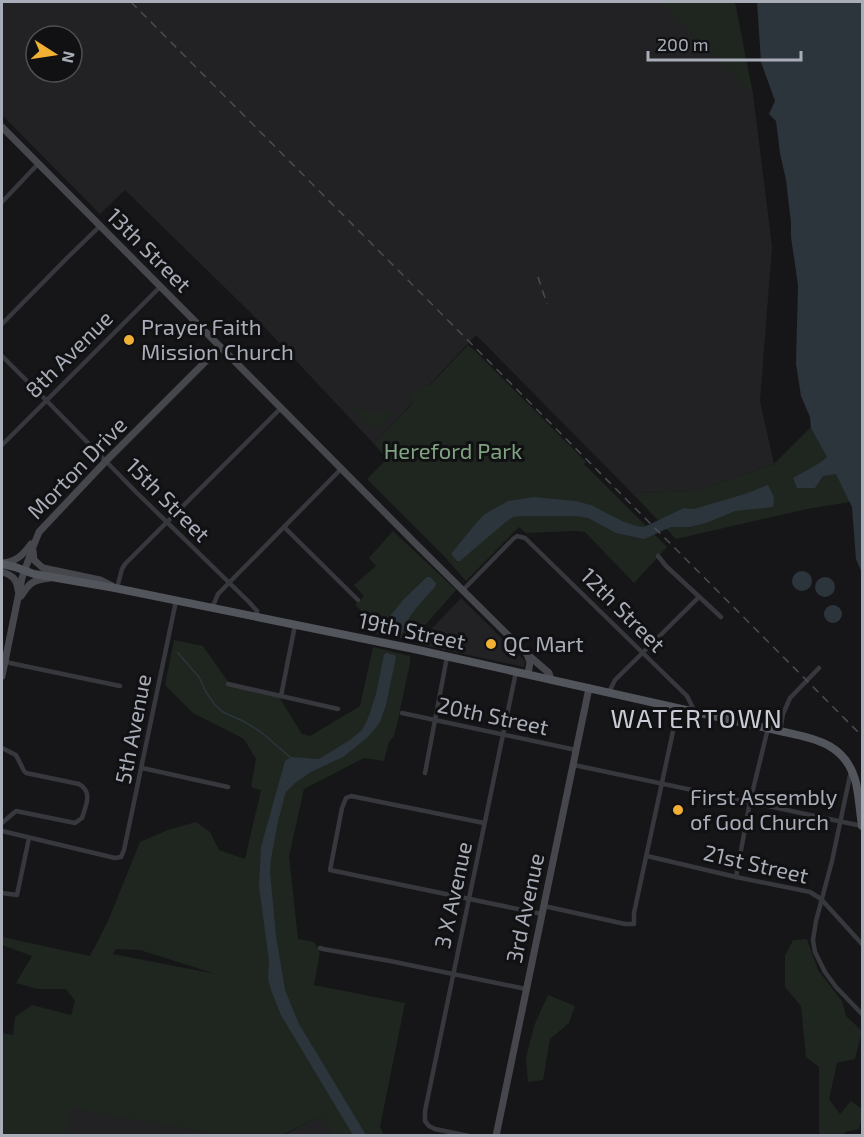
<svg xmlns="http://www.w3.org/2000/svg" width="864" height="1137" viewBox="0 0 864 1137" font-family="'Exo 2',sans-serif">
<rect width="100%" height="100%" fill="#161618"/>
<g fill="#222225" fill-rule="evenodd">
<path d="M2,2H660L753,94L772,247L760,401L774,464L697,491L632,493L476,335L374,444L256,318L125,190L100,214L2,115ZM36,36H72V72H36Z"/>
<polygon points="461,598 525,661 524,667 417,644"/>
<polygon points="66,1106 221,1135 60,1136"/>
<polygon points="322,1115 333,1135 282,1136"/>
</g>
<g fill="#1e261f" fill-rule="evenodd">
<polygon points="660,2 735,2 753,94"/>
<polygon points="468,345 475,351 586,462 584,464 667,547 634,583 585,532 575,531 526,533 519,527 466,581 443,555 367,479 387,459 374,444 413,403 408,393 430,385"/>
<polygon points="351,407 375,413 385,412 393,416 379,429 369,426"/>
<polygon points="825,413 856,501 807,509 676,539 632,493 697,491 774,464"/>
<polygon points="393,531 456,590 412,640 376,634 377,626 355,605 364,596 354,585 376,566 369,558"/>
<path d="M174,640L203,646L231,686L279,697L302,734L310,736L360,706L373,647L410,656V663L398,720L394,736L389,742L384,761L364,758L304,789L289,856L298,939L314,942L320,952L314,985L405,1003L380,1127L384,1135H333L321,1116L282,1135H221L72,1108L65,1135H2V1033L13,1035L15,1017L32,1005L71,1015L75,1001L66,989H37L16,983L32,956L2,945V937L90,956L108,921L140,842L168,830L196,822L210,832L219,850L245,859L261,790L251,787L256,759L244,739L193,713L165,685ZM116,949L140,950L216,974L113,954Z"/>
<polygon points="807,939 818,970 842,1001 846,1016 862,1031 855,1059 837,1063 829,1099 840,1114 851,1101 862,1109 862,1117 859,1129 845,1132 843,1135 821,1135 819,1133 819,1067 806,1057 801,1006 785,987 785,956 793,940"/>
<polygon points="548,995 575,1006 569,1023 550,1039 543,1080 528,1082 526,1058 534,1026"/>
</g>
<g fill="#2c353c">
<path d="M757,2H862V573L856,559L852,507L836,474L823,476L815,488H797L793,478C805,471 817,466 827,457L811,428L810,417L801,396L796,364L798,285L791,237V223L786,180L780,153L776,121L769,114L775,101L761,62Z"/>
<polygon points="768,485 774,497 773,507 735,511 706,523 690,527 671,527 644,539 616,533 588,518 576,516 522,516 513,517 507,521 460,561 457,561 451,554 477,522 485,514 508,501 534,497 575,501 591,505 622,521 636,526 644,527 684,508 694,509 745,494"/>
<circle cx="802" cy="581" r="10"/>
<circle cx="825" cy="587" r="10"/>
<path d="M427,577H430L436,583L435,587C422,602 408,614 402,633L399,635L390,633L389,630L391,615L403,600Z"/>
<circle cx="833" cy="614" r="9"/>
<polygon points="386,653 395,655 396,657 386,705 380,722 374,730 368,737 343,757 311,772 295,783 286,792 281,805 271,859 270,872 276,936 285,990 299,1024 366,1135 353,1135 281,1015 271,990 268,978 269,961 259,886 261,847 285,761 291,757 319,759 350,740 362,730 369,716 376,694 384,655"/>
</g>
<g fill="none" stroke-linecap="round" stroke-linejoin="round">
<g stroke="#2c353c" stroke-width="1.5">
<polyline points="178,653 199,677 206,692 215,705 223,712 245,722 261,732 291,758"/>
<polyline points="279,815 283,799"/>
</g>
<g stroke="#37383d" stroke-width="4.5">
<polyline points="2,202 38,164"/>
<polyline points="2,324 69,256 100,226"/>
<polyline points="2,356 46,400 136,492 249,602 257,611 257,617"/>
<polyline points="2,445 160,287"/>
<polyline points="284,527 358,600"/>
<polyline points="658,556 666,566 721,617"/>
<polyline points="117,588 122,569 125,564 281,408"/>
<polyline points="463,590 513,539 517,536 525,538 687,696 695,712"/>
<polyline points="212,608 218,594 342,468"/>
<polyline points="2,660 10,663 120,686"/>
<polyline points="228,684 338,709"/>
<polyline points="609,692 615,680 699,597"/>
<polyline points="281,696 295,625"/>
<polyline points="402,713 576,750"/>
<polyline points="780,731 783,714 790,698 819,668"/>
<path d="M2,748L16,755L24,771L26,773L79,784C93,792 86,805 82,818L75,823L16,811L2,823"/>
<polyline points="574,765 862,826"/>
<polyline points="142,768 228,787"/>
<polyline points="851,771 832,861 816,921 813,940 815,952 825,972 836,987 862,1014"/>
<polyline points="425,773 447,657"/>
<polyline points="484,823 351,796 346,798 342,808 330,870 542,914"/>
<path d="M2,831L115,858L121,857L124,850C142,767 159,684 176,601"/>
<polyline points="647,856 736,877 810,892 821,899 862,944"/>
<polyline points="736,877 750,802 768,728"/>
<polyline points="2,893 17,895 29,838"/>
<polyline points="544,906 625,924 634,924 634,913 678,708"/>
<polyline points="320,948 323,949 390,961 526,989"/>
<polyline points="469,1136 435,1129 429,1126 425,1121 425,1111 516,672"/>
</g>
<g stroke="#45474d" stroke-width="7">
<polyline points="2,127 416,544 527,654 549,673 551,680"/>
<polyline points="33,551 34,560 43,568 100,580 112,586"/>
<path d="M2,563C16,562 23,555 31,544"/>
<path d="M2,572C12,575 17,579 18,590"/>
<path d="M21,596C30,582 33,580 50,578"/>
<polyline points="527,654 530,662 528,674"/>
<polyline points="2,676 22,578 33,547 39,532 106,461 220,347"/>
<polyline points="496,1136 589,688"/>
</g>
<path stroke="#53555c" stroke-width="8" d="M2,564L15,567L34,574L115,588L414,649L780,731C815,739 846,743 856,783C859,797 860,812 862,826"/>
<g stroke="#4a4c52" stroke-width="1.5" stroke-dasharray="8 6" stroke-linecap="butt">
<polyline points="131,2 862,736"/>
<polyline points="538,277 547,304"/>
</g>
</g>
<g fill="#f2b134" stroke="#111113" stroke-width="2">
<circle cx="129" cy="340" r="6"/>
<circle cx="491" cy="644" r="6"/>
<circle cx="678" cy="810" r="6"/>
</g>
<g text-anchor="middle" stroke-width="6" stroke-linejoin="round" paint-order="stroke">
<g font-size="22" fill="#a8adb8" stroke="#111113">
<text transform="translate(149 250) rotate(45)" y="8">13th Street</text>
<text transform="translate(69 354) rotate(-45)" y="8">8th Avenue</text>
<text transform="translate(77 468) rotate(-46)" y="8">Morton Drive</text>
<text transform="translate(168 500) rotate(45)" y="8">15th Street</text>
<text transform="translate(623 610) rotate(45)" y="8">12th Street</text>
<text transform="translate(412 631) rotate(12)" y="8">19th Street</text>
<text transform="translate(493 716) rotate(12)" y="8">20th Street</text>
<text transform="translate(133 729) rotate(-79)" y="8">5th Avenue</text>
<text transform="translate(756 864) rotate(13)" y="8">21st Street</text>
<text transform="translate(453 895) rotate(-78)" y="8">3 X Avenue</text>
<text transform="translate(525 908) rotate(-78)" y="8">3rd Avenue</text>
</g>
<g font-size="22" fill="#a8adb8" stroke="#111113" text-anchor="start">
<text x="141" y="335">Prayer Faith<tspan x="141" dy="25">Mission Church</tspan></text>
<text x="503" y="652">QC Mart</text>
<text x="690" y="805">First Assembly<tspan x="690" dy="25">of God Church</tspan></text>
</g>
<g font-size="22" fill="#7fa381" stroke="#111113">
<text x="453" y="459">Hereford Park</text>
</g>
<g font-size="26" letter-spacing="1.5" fill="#c9ccd4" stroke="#111113">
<text x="697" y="728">WATERTOWN</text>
</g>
</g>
<rect width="864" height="1137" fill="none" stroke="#a8adb8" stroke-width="6"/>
<g transform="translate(54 54) rotate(102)"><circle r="28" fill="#111113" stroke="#4d4f55" stroke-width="1.5"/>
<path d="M0-4.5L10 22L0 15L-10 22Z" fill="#f2b134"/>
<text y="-9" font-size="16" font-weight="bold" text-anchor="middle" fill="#a8adb8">N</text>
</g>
<path d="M648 51v9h153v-9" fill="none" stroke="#a8adb8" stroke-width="3"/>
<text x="657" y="51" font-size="18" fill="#a8adb8" stroke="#111113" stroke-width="4.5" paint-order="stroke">200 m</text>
</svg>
